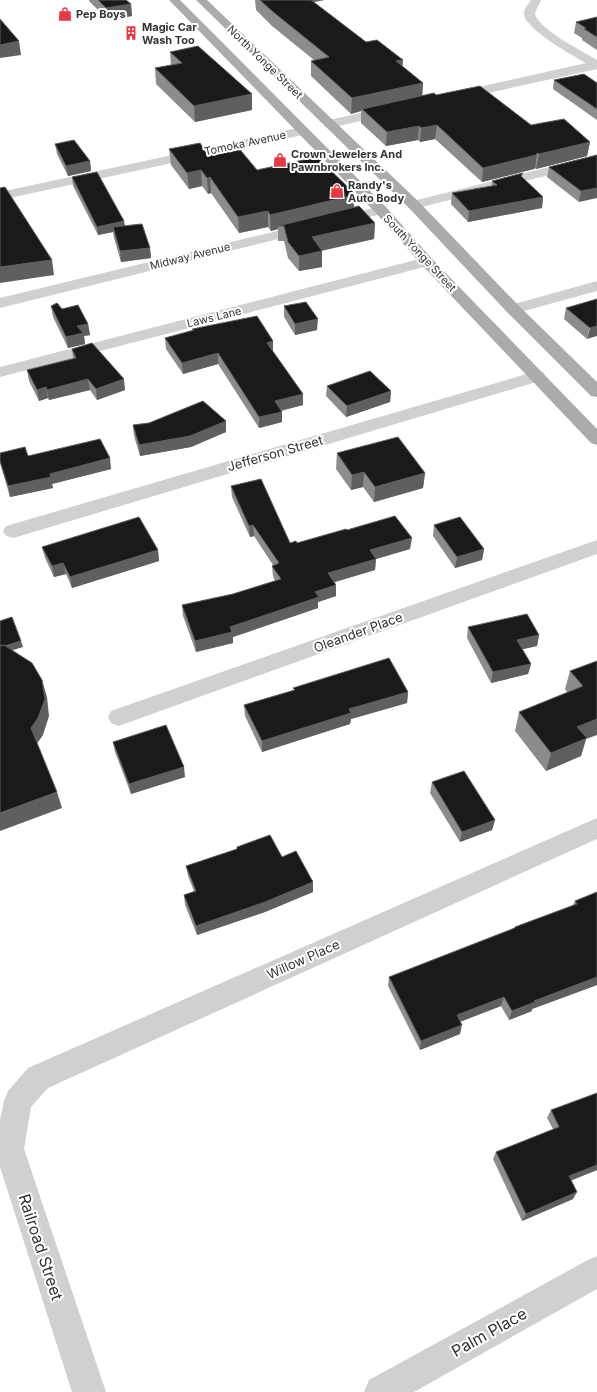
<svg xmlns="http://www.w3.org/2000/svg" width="597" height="1392" viewBox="0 0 597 1392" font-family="Inter,sans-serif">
<rect width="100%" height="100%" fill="#fff"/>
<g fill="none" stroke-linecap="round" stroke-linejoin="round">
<g fill="#d0d0d0" fill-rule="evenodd">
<path d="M531,0H541L535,13C536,28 584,52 597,60V69L456,100L452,99L450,96L452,93L586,63C573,56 524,28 524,14C524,9 528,4 531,0Z"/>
<polygon points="391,106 395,107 397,110 395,113 330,128 325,127 324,124 325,121"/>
<polygon points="302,127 307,128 308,131 307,134 0,200 0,192"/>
<polygon points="597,155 597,163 414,209 409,208 407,205 409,202"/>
<polygon points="381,206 386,207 388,210 386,213 337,225 332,224 330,221 332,218"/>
<polygon points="306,224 311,225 313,228 311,231 0,308 0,298"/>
<polygon points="427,257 432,259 435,262 432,265 0,377 0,367"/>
<polygon points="597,281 597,291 513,314 507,312 505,309 507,306"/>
<polygon points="537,371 543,372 545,376 543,380 20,536 13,538 6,536 3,531 6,526"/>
<polygon points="597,540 597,554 127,723 119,726 111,723 108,717 111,711"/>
<polygon points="597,818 597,839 48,1088 31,1107 24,1149 106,1392 72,1392 0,1167 0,1120 4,1101 8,1091 28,1068"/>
<polygon points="597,1256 597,1289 414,1392 364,1392 369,1380 586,1261"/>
</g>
<g fill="#ababab" fill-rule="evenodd">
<polygon points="169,0 180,0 386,207 432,259 597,429 597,445 591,443 422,265 376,213"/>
<polygon points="196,0 207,0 419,202 519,306 597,382 597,397 591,396 507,312 409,208"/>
</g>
</g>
<g fill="#8c8c8c">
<polygon points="89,0 126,0 131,4 132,16 108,20 89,1"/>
<polygon points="255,0 324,0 314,2 366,42 402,66 423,83 422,96 436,95 531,125 590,142 587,156 536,169 535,168 534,169 482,182 435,139 420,142 418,140 386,146 361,123 361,111 351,114 311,76 311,61 314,60 272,26 256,10"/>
<polygon points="597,17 597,50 582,40 582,38 574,33 576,22"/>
<polygon points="170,52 252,110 195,122 156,84 155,68 171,65"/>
<polygon points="554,80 597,83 597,120 553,89"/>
<polygon points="55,144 90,161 91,171 68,176 57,154"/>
<polygon points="169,149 206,152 257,170 354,193 354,207 375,223 374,239 322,250 322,267 299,271 288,258 284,241 278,241 278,229 271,231 268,227 239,233 211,193 208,194 202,186 189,189 171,165"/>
<polygon points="597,155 579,202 547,177 549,167"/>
<polygon points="72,177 124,221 125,226 150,248 151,258 121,262 114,238 113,232 98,235 73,186"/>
<polygon points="522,177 543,197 542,208 468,222 451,204 452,193 492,186 492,181"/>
<polygon points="597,299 587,339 564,319 566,308"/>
<polygon points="51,306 62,309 88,324 90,335 84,336 85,344 68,348 53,317"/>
<polygon points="284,306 317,330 295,335 284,317"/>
<polygon points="192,329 273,341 273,351 303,394 303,405 281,411 282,412 282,422 259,428 218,364 183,374 166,349 165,338 192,331"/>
<polygon points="72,349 125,390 97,400 90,390 49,400 48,398 39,401 29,381 27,370 73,358"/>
<polygon points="327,386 391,391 390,402 346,417 326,396"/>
<polygon points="133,425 226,432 191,447 140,456 134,436"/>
<polygon points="0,453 28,456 111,469 52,484 53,488 10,497 0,463"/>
<polygon points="337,453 425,473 423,488 374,502 363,487 351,490 336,469"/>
<polygon points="231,486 290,543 297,543 347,530 410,549 376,559 375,570 335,582 336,596 318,602 318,608 233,637 233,643 196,652 183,616 182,605 233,594 275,581 273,576 272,566 273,565 254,536 250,537 232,497"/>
<polygon points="434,525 484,549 482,560 455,568 433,536"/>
<polygon points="42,547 158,550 159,561 72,588 66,574 54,577 45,558"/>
<polygon points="468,627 539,635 537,646 522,649 531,664 528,674 491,683 467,638"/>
<polygon points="597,661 586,739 581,756 546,771 515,731 519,712 568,693 565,689 570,671"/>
<polygon points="293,688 408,692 407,703 351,719 350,724 262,752 245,716 244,705 294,690"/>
<polygon points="113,742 185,777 131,794 115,752"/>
<polygon points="432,782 495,820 492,830 460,842 430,793"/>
<polygon points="237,847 282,857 313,892 265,912 197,935 185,905 184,895 194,891 188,876 186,866 237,849"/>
<polygon points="597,892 597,985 532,1009 532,1011 509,1020 501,1006 460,1022 460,1034 420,1050 388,986 389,977 514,928 515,927 573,905 575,901"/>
<polygon points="551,1110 597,1170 571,1180 573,1199 522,1221 493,1159 496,1152 553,1129 547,1118"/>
</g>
<g fill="#5f5f5f">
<polygon points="298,0 324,0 298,5"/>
<polygon points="131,4 132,16 108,20 106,8"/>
<polygon points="19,41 21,55 0,58 0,45"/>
<polygon points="403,60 402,75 396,61"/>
<polygon points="423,83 422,98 362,109 361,111 351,114 352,98"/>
<polygon points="252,94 252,110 195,122 194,106"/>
<polygon points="437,125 435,139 420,142 421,128"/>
<polygon points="419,126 418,140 386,146 387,132"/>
<polygon points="590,142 587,156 536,169 539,154"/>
<polygon points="537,153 535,168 534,169 482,182 483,168"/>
<polygon points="90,161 91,171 68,176 66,166"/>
<polygon points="201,170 202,186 189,189 187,173"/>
<polygon points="210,177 211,193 208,194 207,178"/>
<polygon points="597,188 597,198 579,202 581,191"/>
<polygon points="354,193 354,209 284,226 278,226 278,229 271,231 270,215"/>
<polygon points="543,197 542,208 468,222 469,211"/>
<polygon points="268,211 268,227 239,233 238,217"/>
<polygon points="124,221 125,229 113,227 113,232 98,235 97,227"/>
<polygon points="375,223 374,239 312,253 312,237"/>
<polygon points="150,248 151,258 121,262 120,251"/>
<polygon points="322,251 322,267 299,271 299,256"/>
<polygon points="52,260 54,275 0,283 0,267"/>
<polygon points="318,319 317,330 295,335 295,324"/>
<polygon points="88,324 90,335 84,336 85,344 68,348 66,337 77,326"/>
<polygon points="597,326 597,336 587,339 590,328"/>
<polygon points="273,341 273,352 267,343"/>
<polygon points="218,353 218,364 183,374 182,363"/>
<polygon points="88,379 90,390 49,400 47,390"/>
<polygon points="124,379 125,390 97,400 96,389"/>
<polygon points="46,387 48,398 39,401 37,390"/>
<polygon points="391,391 390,402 346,417 347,406"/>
<polygon points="303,394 303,405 275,412 275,401"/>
<polygon points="282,412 282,422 259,428 259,417"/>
<polygon points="226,421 226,432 191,447 140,456 139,445"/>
<polygon points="110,458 111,469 52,484 53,488 10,497 8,486 50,474"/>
<polygon points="364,472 363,487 351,490 352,475"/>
<polygon points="425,473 423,488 374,502 375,487"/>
<polygon points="253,525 254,536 250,537 249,526"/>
<polygon points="412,538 410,549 376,559 375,570 328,584 328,573 370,550"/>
<polygon points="484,549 482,560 455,568 457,557"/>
<polygon points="158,550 159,561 72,588 70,577"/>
<polygon points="63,563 66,574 54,577 52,566"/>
<polygon points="336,585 336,596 318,602 318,608 233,637 233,643 196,652 195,641 230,627 315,592"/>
<polygon points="539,635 537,646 515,651 517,640"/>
<polygon points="21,641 23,647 0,654 0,648"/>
<polygon points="531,664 528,674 491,683 493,672"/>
<polygon points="42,680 47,697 49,716 43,735 36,745 31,728"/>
<polygon points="408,692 407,703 351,719 350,724 262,752 262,741 349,709"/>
<polygon points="597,719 597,735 586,739 581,756 546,771 551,753 577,727"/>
<polygon points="184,767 185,777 131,794 129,784"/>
<polygon points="57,792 62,808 0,831 0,813"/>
<polygon points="495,820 492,830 460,842 462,832"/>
<polygon points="313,882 313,892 265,912 197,935 196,926"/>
<polygon points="597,977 597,985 532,1009 532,1011 509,1020 512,1011 534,1001"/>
<polygon points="504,997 501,1006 454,1024 457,1015"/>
<polygon points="462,1025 460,1034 420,1050 421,1041"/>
<polygon points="597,1165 597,1170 565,1183 569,1176"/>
<polygon points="577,1192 573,1199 522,1221 526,1214"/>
</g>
<g fill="#1a1a1a" stroke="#5f5f5f">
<polygon points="98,0 126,0 131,4 106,8"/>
<polygon points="260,0 311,0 366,42 377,40 403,60 396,61 423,83 352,98 311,61 329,57 272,11"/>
<polygon points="597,17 597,37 584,29 586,28 576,22"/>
<polygon points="0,19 19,41 0,45"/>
<polygon points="198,46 252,94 194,106 155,68 182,63 170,52"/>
<polygon points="584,74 597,83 597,109 554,80"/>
<polygon points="480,86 531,125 564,119 590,142 539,154 537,153 536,155 483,168 437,125 421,128 419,126 387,132 362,109 434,93 436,95"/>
<polygon points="74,140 90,161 66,166 55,144"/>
<polygon points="200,143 206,152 237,146 257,170 317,157 354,193 348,194 350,196 270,215 268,211 238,217 210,177 207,178 201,170 187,173 169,149"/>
<polygon points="597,155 597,188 581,191 549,167"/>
<polygon points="97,172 124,221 97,227 72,177"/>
<polygon points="523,173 521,176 543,197 469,211 452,193 497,185 492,181"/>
<polygon points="5,187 52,260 0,267 0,188"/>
<polygon points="359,206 375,223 312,237 322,251 299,256 288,242 284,226 278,226"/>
<polygon points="142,224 150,248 120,251 113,227"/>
<polygon points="597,299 597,326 590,328 566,308"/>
<polygon points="306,302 318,319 295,324 284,306"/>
<polygon points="57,303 62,309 78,305 88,324 77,326 83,333 66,337 51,306"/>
<polygon points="257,316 273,341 267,343 303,394 275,401 282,412 259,417 218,353 182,363 165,338 194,330 192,329"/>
<polygon points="92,343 124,379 96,389 88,379 47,390 46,387 37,390 27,370 76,358 72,349"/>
<polygon points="370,371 391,391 347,406 327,386"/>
<polygon points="203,401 226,421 190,436 139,445 133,425 149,423"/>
<polygon points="398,437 425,473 375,487 364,472 352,475 337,453"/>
<polygon points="100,439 110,458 50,474 51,477 8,486 0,461 0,453 25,447 28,456"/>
<polygon points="261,479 290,543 296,541 297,543 346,529 347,530 395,516 412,538 370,550 376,559 328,573 336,585 315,592 319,597 230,627 232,632 195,641 182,605 233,594 281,579 272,566 279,563 253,525 249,526 231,486"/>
<polygon points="139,517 158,550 70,577 63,563 52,566 42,547"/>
<polygon points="460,517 484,549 457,557 434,525"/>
<polygon points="527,614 539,635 517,640 531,664 493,672 468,627"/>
<polygon points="12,617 21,641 5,646 4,645 0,646 0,621"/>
<polygon points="4,645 32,663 42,680 45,699 38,718 31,728 57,792 0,813 0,646"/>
<polygon points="389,658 408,692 349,709 351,713 262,741 244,705 295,690 293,688"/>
<polygon points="597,661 597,719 577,727 587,738 551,753 519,712 583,686 570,671"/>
<polygon points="166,725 184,767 129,784 113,742"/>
<polygon points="464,771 495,820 462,832 432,782"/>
<polygon points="270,835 282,857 296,851 313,882 265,902 196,926 184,895 196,891 186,866 237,849 237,847"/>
<polygon points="597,892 597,977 534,1001 535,1002 512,1011 504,997 457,1015 462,1025 421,1041 389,977 515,928 515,927 577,904 575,901"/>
<polygon points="597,1093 597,1165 569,1176 577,1192 526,1214 496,1152 559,1127 551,1110"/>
</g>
<defs>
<symbol id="shop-bare" viewBox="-9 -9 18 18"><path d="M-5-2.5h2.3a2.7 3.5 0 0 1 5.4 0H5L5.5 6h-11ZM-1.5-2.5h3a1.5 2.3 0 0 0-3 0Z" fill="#e63946" stroke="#fff" stroke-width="2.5" paint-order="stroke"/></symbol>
<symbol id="building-bare" viewBox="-9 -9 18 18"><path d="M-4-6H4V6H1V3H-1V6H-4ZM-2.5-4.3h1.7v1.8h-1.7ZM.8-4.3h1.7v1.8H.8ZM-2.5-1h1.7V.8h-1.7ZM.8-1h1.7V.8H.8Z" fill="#e63946" stroke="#fff" stroke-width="2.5" paint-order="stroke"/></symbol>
</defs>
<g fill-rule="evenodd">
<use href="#shop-bare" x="55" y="4" width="20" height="20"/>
<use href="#building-bare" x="121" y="23" width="20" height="20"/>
<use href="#shop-bare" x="270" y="150" width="20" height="20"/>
<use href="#shop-bare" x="327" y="181" width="20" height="20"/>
</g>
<g text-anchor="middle" stroke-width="4" stroke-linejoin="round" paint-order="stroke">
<g font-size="11" font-weight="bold" fill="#333" stroke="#fff" text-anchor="start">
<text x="76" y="18">Pep Boys</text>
<text x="142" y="31">Magic Car<tspan x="142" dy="13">Wash Too</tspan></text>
<text x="291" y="158">Crown Jewelers And<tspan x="291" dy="13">Pawnbrokers Inc.</tspan></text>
<text x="348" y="189">Randy's<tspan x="348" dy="13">Auto Body</tspan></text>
</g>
<g font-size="11" fill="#333" stroke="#fff">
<text transform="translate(265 62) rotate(44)" y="4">North Yonge Street</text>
<text transform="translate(245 143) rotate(-12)" y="4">Tomoka Avenue</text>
<text transform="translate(420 253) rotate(47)" y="4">South Yonge Street</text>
<text transform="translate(190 256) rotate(-14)" y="4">Midway Avenue</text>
<text transform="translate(214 317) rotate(-14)" y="4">Laws Lane</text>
</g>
<g font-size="13" fill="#333" stroke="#fff">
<text transform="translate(275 453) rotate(-16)" y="5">Jefferson Street</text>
<text transform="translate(358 632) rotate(-20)" y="5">Oleander Place</text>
<text transform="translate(303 959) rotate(-24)" y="5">Willow Place</text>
</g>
<g font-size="16" fill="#333" stroke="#fff">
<text transform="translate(41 1247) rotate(72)" y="6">Railroad Street</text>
<text transform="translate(489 1332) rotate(-29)" y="6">Palm Place</text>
</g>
</g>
</svg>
